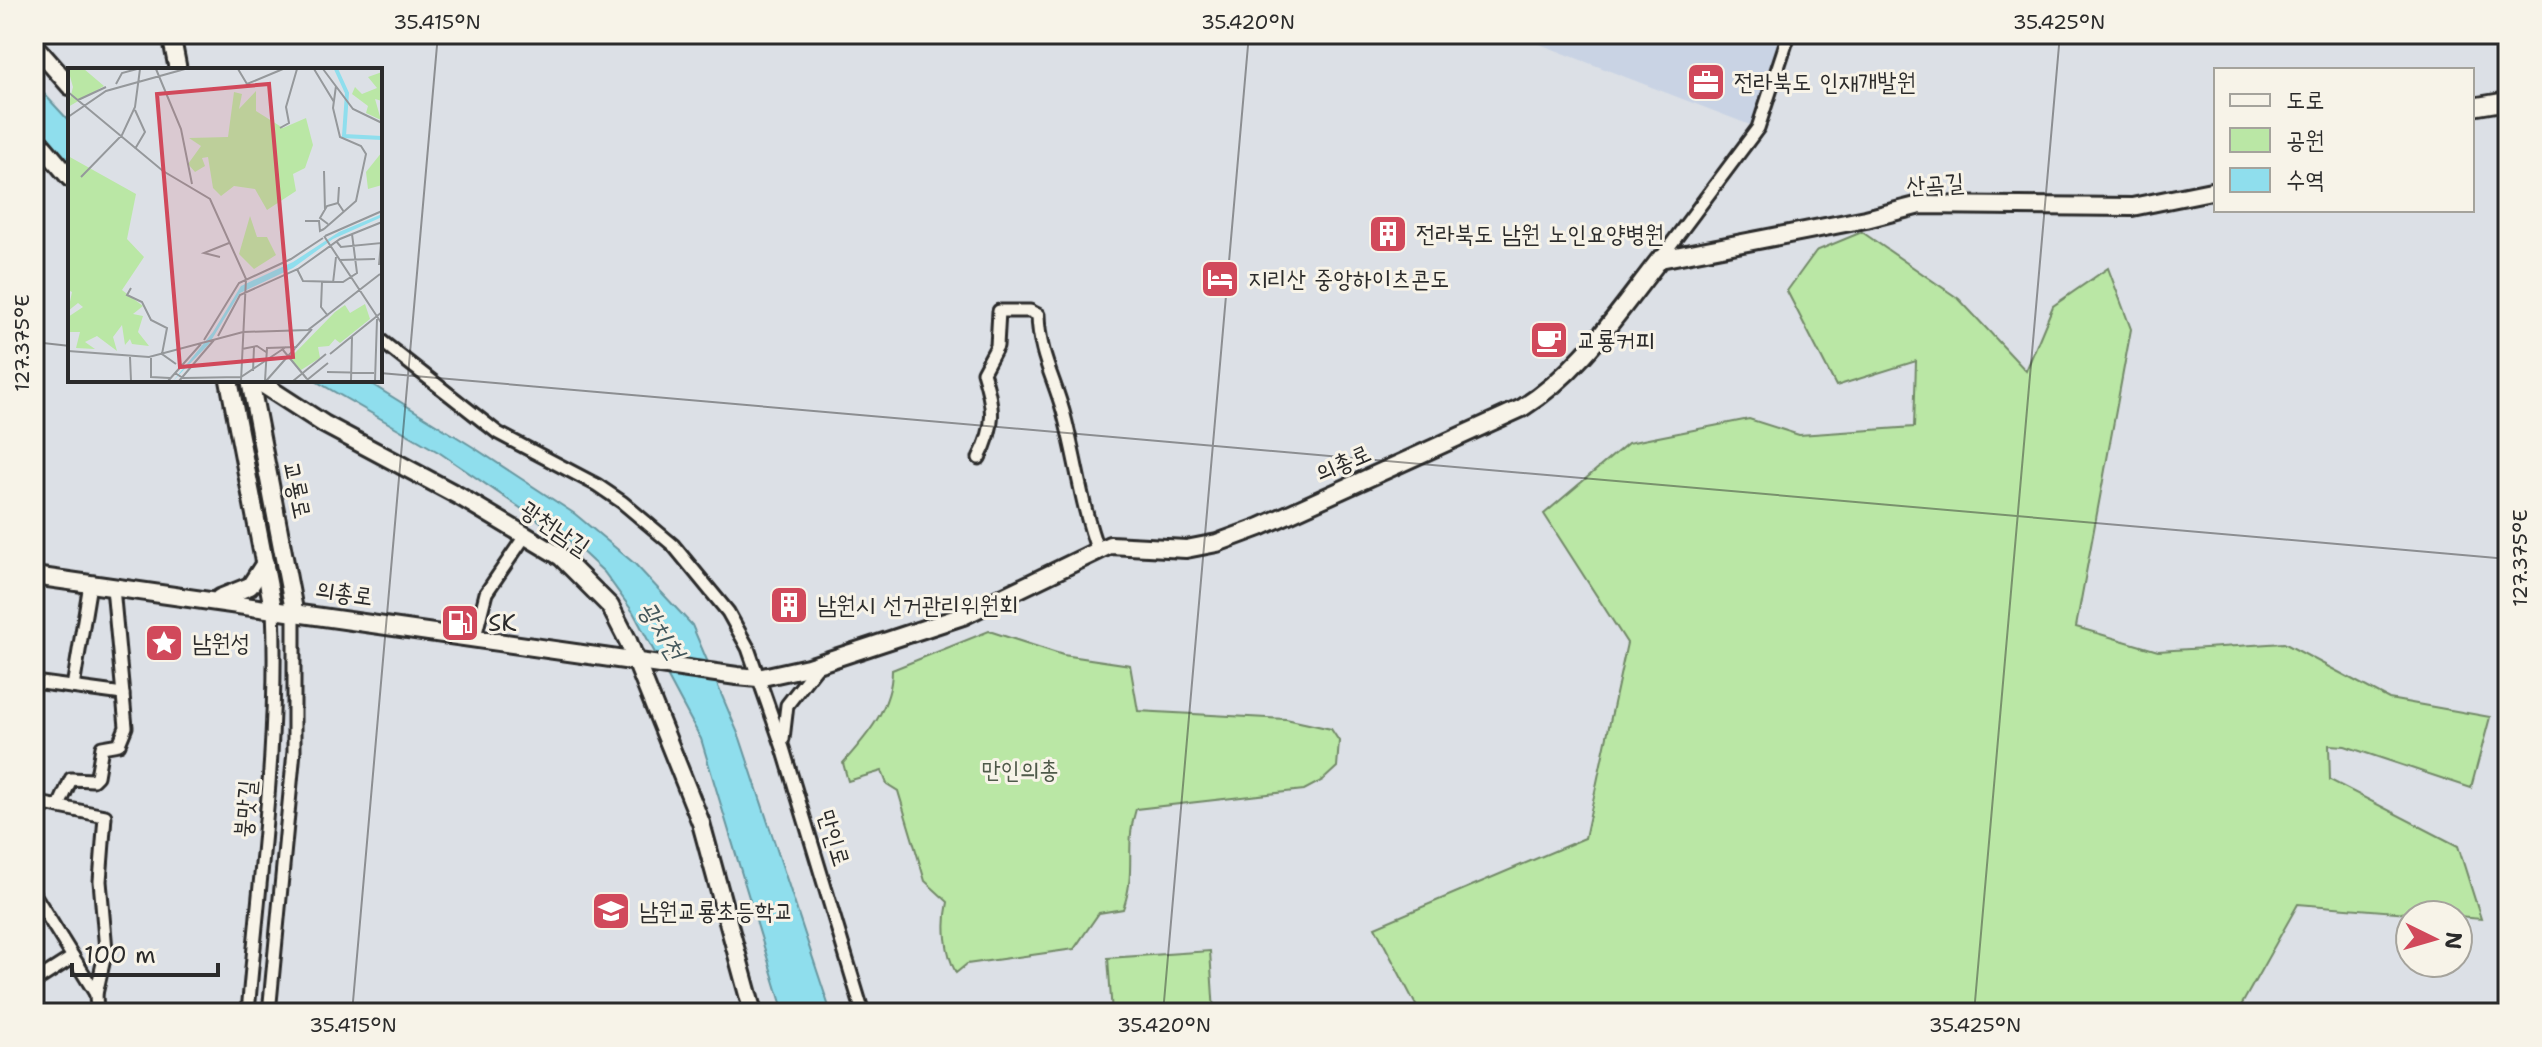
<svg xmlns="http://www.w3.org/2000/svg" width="2542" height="1047" viewBox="0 0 2542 1047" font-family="'Shantell Sans','Poor Story',sans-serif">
<rect width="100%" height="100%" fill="#dce0e6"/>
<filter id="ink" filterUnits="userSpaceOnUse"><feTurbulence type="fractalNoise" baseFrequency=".0125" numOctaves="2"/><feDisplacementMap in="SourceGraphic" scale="16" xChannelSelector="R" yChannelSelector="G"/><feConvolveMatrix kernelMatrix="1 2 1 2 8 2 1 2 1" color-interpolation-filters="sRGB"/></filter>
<g filter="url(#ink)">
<polygon fill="#c9d3e4" points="1514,34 1789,34 1758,128"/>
<g fill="#bae7a5" stroke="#728968" stroke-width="2">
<polygon points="1862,232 1959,299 2026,371 2053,306 2108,268 2131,329 2076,627 2158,651 2284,643 2389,699 2490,717 2471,788 2345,746 2329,745 2330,780 2458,846 2481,919 2298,904 2237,1013 1420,1013 1375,927 1585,838 1627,643 1544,514 1628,443 1749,419 1799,435 1914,427 1916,361 1836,386 1787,291 1816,251"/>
<path d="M989,631L1063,655L1130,665L1138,711L1286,719L1331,729L1339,741L1337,767L1323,780L1304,790L1136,809C1124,845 1137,871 1123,909L1099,913L1074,949L967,964L956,973C945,952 943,925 948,902L925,881L898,791L887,784L882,771L848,781L843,763C866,737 892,708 892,670Z"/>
<polygon points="1210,951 1214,1013 1112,1013 1108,958"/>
</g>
<g fill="#8fdeed" stroke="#67969f" stroke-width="2">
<polygon points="34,83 70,122 70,165 34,126"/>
<polygon points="314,380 365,380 473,447 575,514 635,564 692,625 740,738 831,1013 784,1013 701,739 633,612 604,572 576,546 440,453"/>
</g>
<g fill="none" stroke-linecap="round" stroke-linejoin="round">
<defs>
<g id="street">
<polyline points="1660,259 1758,128 1789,34"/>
<polyline points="380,340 498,433 597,485 622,502 673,545 728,612 748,648 783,748 863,1013"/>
<path d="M979,458C996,425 994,408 983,372L997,346L999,311H1030L1038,315C1039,353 1053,376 1063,411C1076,458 1081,505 1098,551"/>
<polyline points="475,637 486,593 525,536"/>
<polyline points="34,682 123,694"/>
<polyline points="73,687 90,584"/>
<polyline points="783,739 787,705 819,664"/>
<polyline points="34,802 105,816 100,881 106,950 96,994 97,1013"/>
<polyline points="59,806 71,779 93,780 97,776 102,747 119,744 126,727 113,588"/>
<polyline points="34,894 96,994"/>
<polyline points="34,982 73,957"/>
<path d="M248,1013C259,878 279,744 273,608"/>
<polyline points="269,1013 294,751 294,610"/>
</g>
<g id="secondary">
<polyline points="171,34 178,70"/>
<polyline points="34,45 70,86"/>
<polyline points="2472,107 2508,101"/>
<polyline points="34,136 70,178"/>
<polyline points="229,380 273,608"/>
<polyline points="250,380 294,610"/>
<polyline points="256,380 324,424 459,496 561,557 610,606 628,641 701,823 753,1013"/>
<path d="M34,576L737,676L758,678L808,667L963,616L1110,545L1186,549L1217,543L1260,527L1522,408C1580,372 1618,312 1660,259L1866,219L1920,205L2132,207L2216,190"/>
<polyline points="220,598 250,586 265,563"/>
</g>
</defs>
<use href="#street" stroke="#2b2b2b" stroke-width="17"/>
<use href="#secondary" stroke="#2b2b2b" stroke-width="22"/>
<use href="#street" stroke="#f7f3e8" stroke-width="11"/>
<use href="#secondary" stroke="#f7f3e8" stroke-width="16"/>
</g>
</g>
<path fill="none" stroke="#2b2b2b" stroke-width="2" stroke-opacity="0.45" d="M34,342L70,346M380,373L2508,559M34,1006L111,1013M352,1013L438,34M1163,1013L1249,34M1974,1013L2060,34"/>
<defs>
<symbol id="office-square" viewBox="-11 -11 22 22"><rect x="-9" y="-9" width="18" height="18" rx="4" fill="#d1495b" stroke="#f7f3e8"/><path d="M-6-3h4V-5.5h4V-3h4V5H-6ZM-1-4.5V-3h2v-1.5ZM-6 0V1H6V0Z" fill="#fff"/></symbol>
<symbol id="building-square" viewBox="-11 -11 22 22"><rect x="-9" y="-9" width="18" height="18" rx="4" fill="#d1495b" stroke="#f7f3e8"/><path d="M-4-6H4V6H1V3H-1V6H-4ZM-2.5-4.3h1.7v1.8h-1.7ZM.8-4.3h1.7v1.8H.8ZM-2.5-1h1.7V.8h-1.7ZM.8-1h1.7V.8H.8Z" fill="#fff"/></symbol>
<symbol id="hotel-square" viewBox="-11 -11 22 22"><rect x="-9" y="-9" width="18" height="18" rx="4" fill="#d1495b" stroke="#f7f3e8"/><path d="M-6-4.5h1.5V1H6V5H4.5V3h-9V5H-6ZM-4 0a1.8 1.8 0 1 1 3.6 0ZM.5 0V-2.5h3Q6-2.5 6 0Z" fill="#fff"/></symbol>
<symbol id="cafe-square" viewBox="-11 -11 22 22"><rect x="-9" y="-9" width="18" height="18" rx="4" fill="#d1495b" stroke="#f7f3e8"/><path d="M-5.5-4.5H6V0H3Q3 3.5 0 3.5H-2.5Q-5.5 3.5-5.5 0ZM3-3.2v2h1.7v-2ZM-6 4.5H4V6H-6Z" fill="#fff"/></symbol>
<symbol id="fuel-square" viewBox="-11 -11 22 22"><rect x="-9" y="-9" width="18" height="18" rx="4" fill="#d1495b" stroke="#f7f3e8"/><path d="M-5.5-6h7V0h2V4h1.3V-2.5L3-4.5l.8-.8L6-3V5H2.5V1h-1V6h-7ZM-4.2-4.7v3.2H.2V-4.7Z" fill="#fff"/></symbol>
<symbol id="sight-square" viewBox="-11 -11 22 22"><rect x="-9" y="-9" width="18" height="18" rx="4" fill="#d1495b" stroke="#f7f3e8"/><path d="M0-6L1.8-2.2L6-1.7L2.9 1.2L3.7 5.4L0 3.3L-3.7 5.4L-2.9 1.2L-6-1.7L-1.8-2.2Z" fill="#fff"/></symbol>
<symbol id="school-square" viewBox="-11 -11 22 22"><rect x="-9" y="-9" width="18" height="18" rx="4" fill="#d1495b" stroke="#f7f3e8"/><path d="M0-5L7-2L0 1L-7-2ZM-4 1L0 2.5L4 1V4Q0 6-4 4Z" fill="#fff"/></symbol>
</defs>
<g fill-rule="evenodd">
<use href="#office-square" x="1684" y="60" width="44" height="44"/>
<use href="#building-square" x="1366" y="212" width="44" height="44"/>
<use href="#hotel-square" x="1198" y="257" width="44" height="44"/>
<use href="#cafe-square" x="1527" y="318" width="44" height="44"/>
<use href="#building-square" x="767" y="583" width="44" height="44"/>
<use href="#fuel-square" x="438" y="601" width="44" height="44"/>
<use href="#sight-square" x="142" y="621" width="44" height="44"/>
<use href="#school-square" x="589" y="889" width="44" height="44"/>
</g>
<g text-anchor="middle" stroke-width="6" stroke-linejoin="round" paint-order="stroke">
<g font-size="24" fill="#2b2b2b" stroke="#f7f3e8" text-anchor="start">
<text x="1734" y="90">전라북도 인재개발원</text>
<text x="1416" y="242">전라북도 남원 노인요양병원</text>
<text x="1248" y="287">지리산 중앙하이츠콘도</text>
<text x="1577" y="348">교룡커피</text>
<text x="817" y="613">남원시 선거관리위원회</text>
<text x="488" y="631">SK</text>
<text x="192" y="651">남원성</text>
<text x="639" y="919">남원교룡초등학교</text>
</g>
<g font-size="24" fill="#2b2b2b" stroke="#f7f3e8">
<text transform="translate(1935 184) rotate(-4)" y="8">산곡길</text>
<text transform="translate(1343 463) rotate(-24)" y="8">의총로</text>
<text transform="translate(297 490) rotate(78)" y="8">교룡로</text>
<text transform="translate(555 528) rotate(34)" y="8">광천남길</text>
<text transform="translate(344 593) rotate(8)" y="8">의총로</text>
<text transform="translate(245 809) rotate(-85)" y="8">붕맛길</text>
<text transform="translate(834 838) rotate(73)" y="8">만인로</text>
</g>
<g font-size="24" fill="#4f5a4a" stroke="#f7f3e8">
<text x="1020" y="778">만인의총</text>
</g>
<g font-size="26" font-style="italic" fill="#44585c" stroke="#f7f3e8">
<text transform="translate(662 630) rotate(58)" y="9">광치천</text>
</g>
</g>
<g transform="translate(68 68)">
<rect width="314" height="314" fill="#dce0e6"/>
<path d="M0,1H16L36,18L0,39L5,19ZM314,4V33L307,31L313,52L298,45L300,38L284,26L287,19L294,26L309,20L300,9ZM188,23V43L215,60L238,50L245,77L237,100L225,106L228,123L199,142L187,121L166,118L153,128L145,120L140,89L134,90L137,98L127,104L120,96L133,78L121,70L160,69L166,24L174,26L171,41ZM314,84V117L300,121L298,104ZM0,88L68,126L59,171L76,189L54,222L75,238L65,246L75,248L70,264L81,278L64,276L62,271L57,277L54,257L45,269L49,283L29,268L17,274L27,281L8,280L12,264H0V249L15,239L10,235L0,243L4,224L0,222ZM182,148L189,169H199L208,187L186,201L171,186ZM297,236L302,251L272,275L267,271L261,278L250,279L252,290L233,302L221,291L267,244L277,237L282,245Z" fill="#bae7a5"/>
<path d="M314,146V149L265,171L225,200L172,225L141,276L105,313L145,264L173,218L225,194L271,164Z" fill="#8fdeed"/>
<path fill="none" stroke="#8fdeed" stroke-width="4" d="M268,1L279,25L276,68L314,70"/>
<path fill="none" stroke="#95989b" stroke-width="2" d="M88,1L113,61L124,116M170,1L179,16L215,1M246,1L266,34M255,1L285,41L314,55M48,16L54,5L69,1M0,24L95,103L142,131L178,211L173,313M10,32L38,19M0,49L38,23L117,1M212,60L221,55L218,39L229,1M67,81L77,64L67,42M256,103L257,142M13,109L54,67L67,39L72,1M271,119L270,135L276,144M237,153H251L252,163L256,161M260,156L252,150L259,138L270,135M256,161L288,133L298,86L293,78L272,69L265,40L268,18M256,168L314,256M257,168L314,143M268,173L273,179L313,175L311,197M152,189L136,185L161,175M271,192L307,191M229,201L235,213L275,214L289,205L284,166M254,214L253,239L260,248M265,215L268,189M63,220L59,227L74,234L83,252L99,260L94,286L108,296M150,268L172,227L230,201L272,171L314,154M136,272L171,215L223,191L255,170M174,281L189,278L198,284M215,282L239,311M0,283L81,289L175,264L240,262L312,206M262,286L314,244M62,289L63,313M83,290V309L102,310M185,303L186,279M259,304L306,305M107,305L115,310L173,309L218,279M239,312L260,295M100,313L133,276M111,313L146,272M197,313L199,280L229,279M198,313L244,261M225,313L258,286M259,313H295M283,313L284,269M307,313L309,251"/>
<path fill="#d1495b" fill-opacity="0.15" stroke="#d1495b" stroke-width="4" d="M201,16L225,289L112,299L89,26Z"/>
<rect width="314" height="314" fill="none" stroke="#2b2b2b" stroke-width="4"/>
</g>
<rect width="2542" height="1047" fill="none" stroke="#f7f3e8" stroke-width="88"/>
<rect x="2214" y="68" width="260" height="144" fill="#f7f3e8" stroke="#a5a39c" stroke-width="2"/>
<rect x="2230" y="94" width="40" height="12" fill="#f7f3e8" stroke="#a5a39c" stroke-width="2"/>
<text x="2286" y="108" font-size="24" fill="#2b2b2b">도로</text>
<rect x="2230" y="128" width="40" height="24" fill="#bae7a5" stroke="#a5a39c" stroke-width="2"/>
<text x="2286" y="148" font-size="24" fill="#2b2b2b">공원</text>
<rect x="2230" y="168" width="40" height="24" fill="#8fdeed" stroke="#a5a39c" stroke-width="2"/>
<text x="2286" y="188" font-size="24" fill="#2b2b2b">수역</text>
<g transform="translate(2434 939) rotate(95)"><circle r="38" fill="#f7f3e8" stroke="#a5a39c" stroke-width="2"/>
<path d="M0-6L14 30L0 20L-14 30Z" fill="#d1495b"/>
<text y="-12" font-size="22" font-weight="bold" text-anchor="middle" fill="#2b2b2b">N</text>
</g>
<path d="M72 963v12h146v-12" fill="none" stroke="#2b2b2b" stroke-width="4"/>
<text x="84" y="963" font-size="24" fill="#2b2b2b" stroke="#f7f3e8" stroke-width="6" paint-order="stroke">100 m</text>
<rect x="44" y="44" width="2454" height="959" fill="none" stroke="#2b2b2b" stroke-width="3"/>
<g font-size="20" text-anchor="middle" fill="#2b2b2b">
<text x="437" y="29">35.415°N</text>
<text x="1248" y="29">35.420°N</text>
<text x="2059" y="29">35.425°N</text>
<text transform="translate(22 343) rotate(-90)" y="7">127.375°E</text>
<text transform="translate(2520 558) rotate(-90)" y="7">127.375°E</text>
<text x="353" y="1032">35.415°N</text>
<text x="1164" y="1032">35.420°N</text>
<text x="1975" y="1032">35.425°N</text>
</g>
</svg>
